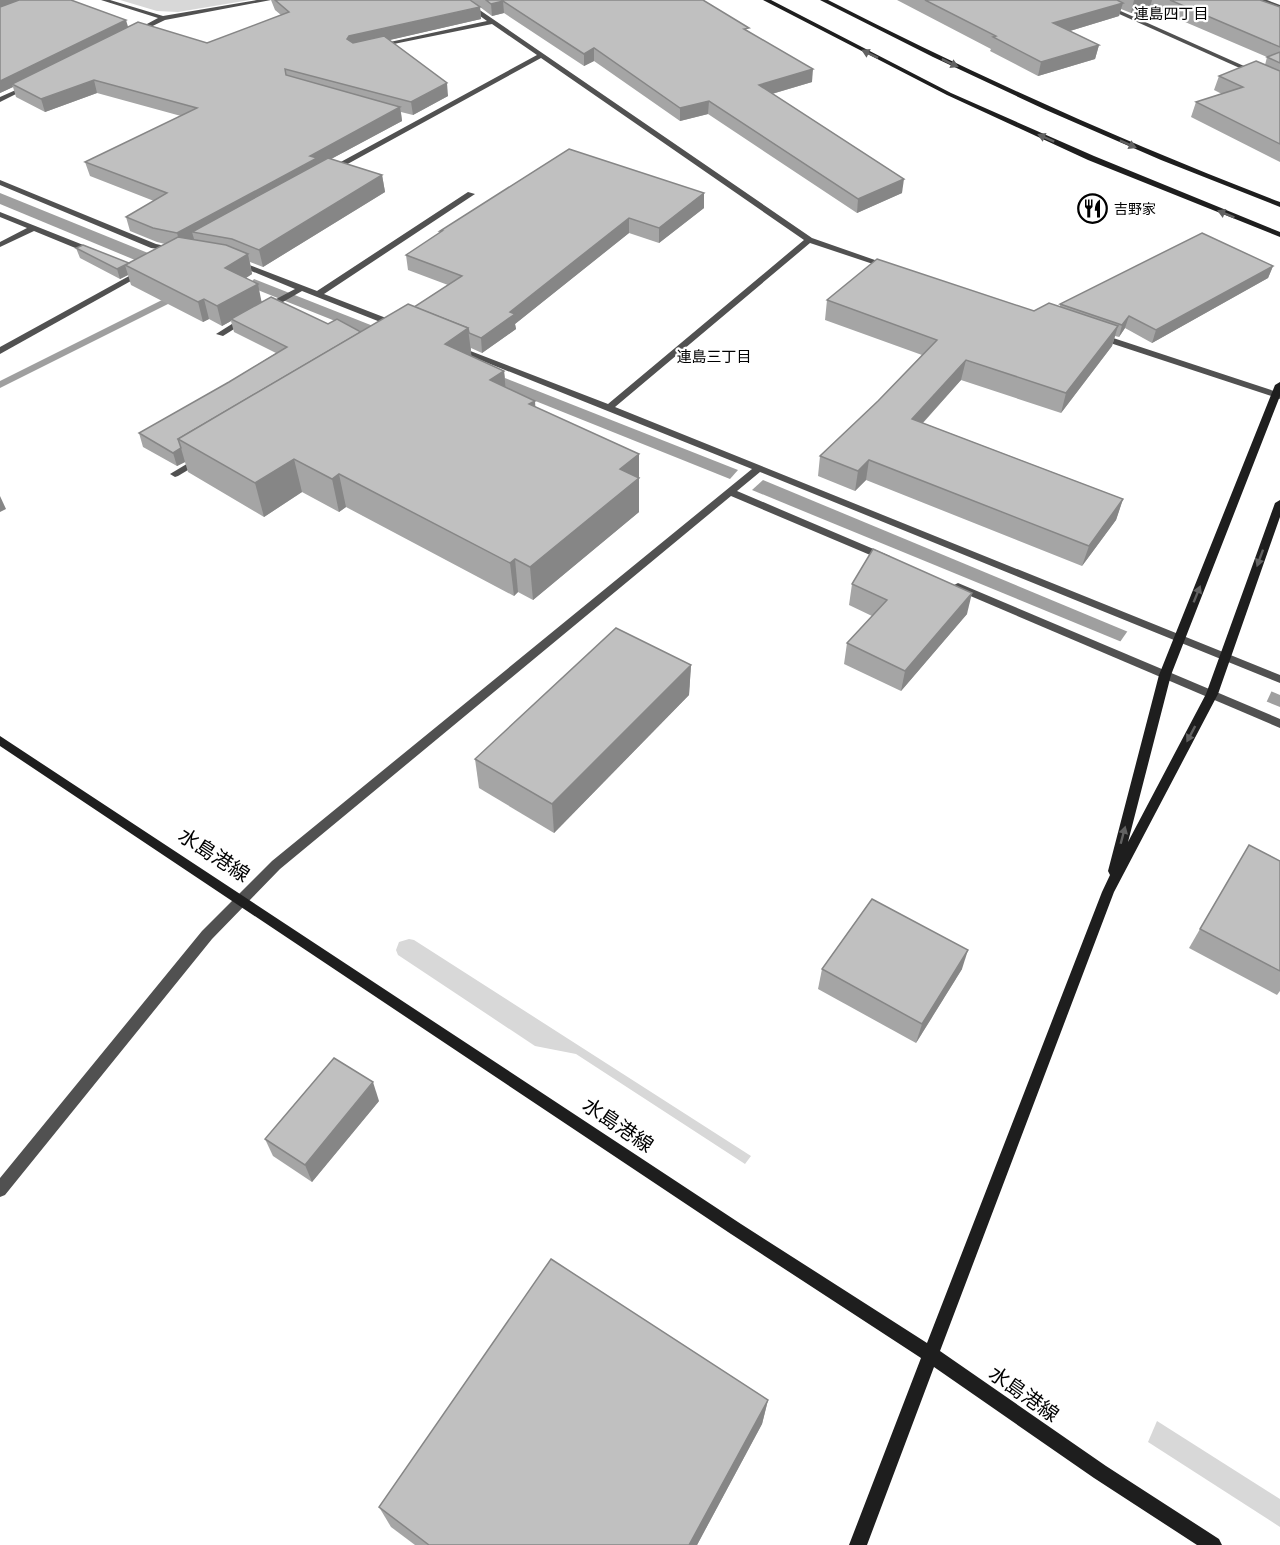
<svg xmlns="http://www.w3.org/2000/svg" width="1280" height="1545" viewBox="0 0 1280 1545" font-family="Mulish,'Noto Sans JP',sans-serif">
<rect width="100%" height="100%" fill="#fff"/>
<g fill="#d8d8d8">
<polygon points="120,0 250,0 178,12 157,11"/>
<polygon points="409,939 414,940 751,1156 745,1164 576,1054 535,1046 398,955 396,950 399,942"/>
<polygon points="1157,1421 1280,1499 1280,1527 1148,1442"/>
</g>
<g fill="#9f9f9f">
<polygon points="0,193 148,253 135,260 0,204"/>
<polygon points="254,279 738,470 730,479 248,286"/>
<polygon points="763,480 1280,695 1280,707 752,490"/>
</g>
<polygon fill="#fff" points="1129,629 1273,688 1266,703 1120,642"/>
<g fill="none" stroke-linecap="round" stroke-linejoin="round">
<polygon fill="#9f9f9f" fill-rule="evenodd" points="182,290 186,291 186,295 0,388 0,381"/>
<g fill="#515151" fill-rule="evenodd">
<polygon points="101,0 110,0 163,16 257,0 271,0 165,20 136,34 133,32 134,31 158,18"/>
<polygon points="458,0 465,0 812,238 892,266 885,268 810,243 615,407 1280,675 1280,683 760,472 737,491 890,556 891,558 890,560 882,560 731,496 280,869 212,939 5,1195 0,1197 0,1178 202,931 272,861 752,469 453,349 460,347 608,404 804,240 541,58 333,172 326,170 537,55 492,24 379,47 376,45 487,21"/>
<polygon points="1088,0 1096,0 1280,82 1280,86"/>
<polygon points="1259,0 1267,0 1280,5 1280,9"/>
<polygon points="27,85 32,86 0,102 0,97"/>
<polygon points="0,180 156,244 179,249 175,251 151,248 0,185"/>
<polygon points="468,192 475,194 324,294 399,323 399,327 393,327 302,291 269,310 263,310 263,306 295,289 232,263 239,261 317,291"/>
<polygon points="0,212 96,250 97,252 90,254 34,231 0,247 0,242 27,228 0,217"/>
<polygon points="140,270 147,272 0,354 0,347"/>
<polygon points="243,317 250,319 223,336 216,334"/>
<polygon points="1098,333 1280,393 1280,399 1095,338 1094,336"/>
<polygon points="200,456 203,457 203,461 178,476 175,477 170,474"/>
<polygon points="958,583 1280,719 1280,728 954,589 953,587 954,585"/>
</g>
<g fill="#1e1e1e" fill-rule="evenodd">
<polygon points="763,0 771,0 951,93 1094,156 1280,232 1280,237 1088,160 947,95"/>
<path d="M820,0H828C975,75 1126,143 1280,202V207L1161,160L1046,110L933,57Z"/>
<polygon points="1280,382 1280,396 1171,675 1128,842 1206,694 1275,503 1280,500 1280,517 1218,694 1114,892 940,1351 1106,1466 1219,1539 1222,1545 1197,1545 1094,1478 934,1367 867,1545 849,1545 921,1358 731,1234 0,746 0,736 741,1224 927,1343 1102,892 1110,875 1108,871 1159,675 1275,385"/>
</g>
</g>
<g fill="#a5a5a5">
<polygon points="0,0 207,43 281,15 275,10 271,0 703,0 748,31 812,82 772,94 902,193 857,213 708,114 680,121 594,61 584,66 504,13 492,16 480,7 481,19 389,40 448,96 413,115 401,112 402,121 331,159 382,175 385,192 263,267 250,262 252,274 246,278 262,302 328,324 361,332 414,307 448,285 408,270 406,255 440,233 440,231 704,193 704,208 659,243 629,233 515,324 516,329 482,353 471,348 471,356 504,371 506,388 535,401 535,407 639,454 639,512 533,600 518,592 514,596 346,507 339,512 302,492 264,517 188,472 185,462 177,466 143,447 139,433 229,382 276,353 234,332 231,321 222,326 209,319 203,322 131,285 128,275 120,279 80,258 76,248 129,263 165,244 157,242 130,231 126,217 154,201 90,176 85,162 181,116 97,93 45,112 16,97 13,87 0,93"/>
<polygon points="897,0 1260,0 1280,7 1280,162 1191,117 1196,102 1222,94 1214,90 1219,76 1265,65 1267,57 1150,7 1131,13 1121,9 1119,16 1070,31 1099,45 1095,59 1038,76 990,51 991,49"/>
<polygon points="1273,266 1268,278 1152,343 1125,328 1119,337 1115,336 1112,346 1061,413 961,380 923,423 1123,499 1116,520 1082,566 866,480 855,491 818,476 820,456 878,401 922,355 825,320 827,300 1034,311 1060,307 1060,304"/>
<polygon points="852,584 967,614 901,691 844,664 847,643 872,616 849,605"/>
<polygon points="691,665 689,695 554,833 479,788 475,759"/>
<polygon points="1280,861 1280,991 1277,995 1189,948 1200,929"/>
<polygon points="822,969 962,969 916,1043 818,989"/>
<polygon points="379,1101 312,1182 273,1156 265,1139"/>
<polygon points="768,1400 762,1424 697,1545 415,1545 391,1527 379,1507"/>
</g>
<g fill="#868686">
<polygon points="0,0 33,0 0,9"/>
<polygon points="1134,0 1152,0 1150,7 1131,13"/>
<polygon points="503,1 504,13 492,16 491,4"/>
<polygon points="1123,3 1119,16 1050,37 1053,23"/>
<polygon points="480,7 481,19 351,49 347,39 349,36"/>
<polygon points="126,20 129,30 12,84 13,87 0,93 0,81"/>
<polygon points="1099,45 1095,59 1038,76 1041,62"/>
<polygon points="594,48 594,61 584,66 584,54"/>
<polygon points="813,69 812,82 758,98 759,85"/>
<polygon points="94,80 97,93 45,112 41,99"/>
<polygon points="447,83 448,96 413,115 411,102"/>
<polygon points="709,101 708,114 680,121 680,108"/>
<polygon points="400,107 402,121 318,166 192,232 194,239 181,247 177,233 310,156"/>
<polygon points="382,175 385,192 263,267 259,250"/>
<polygon points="904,179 902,193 857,213 858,199"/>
<polygon points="704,193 704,208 659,243 659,228"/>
<polygon points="629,218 629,233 515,324 516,329 482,353 481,338 510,312"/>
<polygon points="248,254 252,274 230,288 225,268"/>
<polygon points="125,265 128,275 120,279 117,269"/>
<polygon points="1273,266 1268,278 1152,343 1156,330"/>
<polygon points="258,284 262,304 231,319 231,321 222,326 217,306"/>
<polygon points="204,299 209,319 203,322 198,302"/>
<polygon points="1129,316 1125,328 1119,337 1122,325"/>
<polygon points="1118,326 1112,346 1061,413 1066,393"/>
<polygon points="468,328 472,360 445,344"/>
<polygon points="966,360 961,380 908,439 912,419"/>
<polygon points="504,371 507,403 490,380"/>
<polygon points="535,401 537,434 529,404"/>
<polygon points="181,448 185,462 177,466 173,453"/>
<polygon points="639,454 639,512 533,600 530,567 620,469"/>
<polygon points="294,459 302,492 264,517 255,483"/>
<polygon points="869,460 866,480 855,491 858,471"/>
<polygon points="339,474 346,507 339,512 332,479"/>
<polygon points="0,496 6,509 0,512"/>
<polygon points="1123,499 1116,520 1082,566 1089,546"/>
<polygon points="515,559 518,592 514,596 510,563"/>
<polygon points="972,593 967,614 901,691 905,671"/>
<polygon points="691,665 689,695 554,833 552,804"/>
<polygon points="968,950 962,969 916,1043 922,1024"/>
<polygon points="373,1082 379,1101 312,1182 305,1165"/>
<polygon points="768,1400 762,1424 697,1545 689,1545"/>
</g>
<g fill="#c0c0c0" stroke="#868686" stroke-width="1.5">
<polygon points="19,0 71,0 126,20 0,81 0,7"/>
<polygon points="275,0 470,0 480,7 349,36 347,39 353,43 384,36 447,83 411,102 285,69 286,75 400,107 310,156 317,158 177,233 153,228 126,217 167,193 85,162 197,108 94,80 41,99 12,84 138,22 207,43 289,12"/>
<polygon points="486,0 703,0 749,28 744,29 813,69 759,85 904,179 858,199 709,101 680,108 594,48 584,54 503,1 491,4"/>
<polygon points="925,0 1117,0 1123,3 1053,23 1099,45 1041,62 993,37 996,36"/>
<polygon points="1170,0 1260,0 1280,7 1280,47"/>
<polygon points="1280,52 1280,63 1267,57"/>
<polygon points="1256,61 1280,71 1280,144 1196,102 1243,87 1219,76"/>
<polygon points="569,149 704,193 659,228 629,218 510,312 515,314 481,338 469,333 468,328 414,307 462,276 406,255 442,231 440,231"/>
<polygon points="328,158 382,175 259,250 232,239 192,232"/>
<polygon points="1202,233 1273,266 1156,330 1129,316 1122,325 1060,304"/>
<polygon points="178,237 226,245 248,254 225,268 258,284 217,306 204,299 198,302 125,265"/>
<polygon points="83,245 129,263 117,269 76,248"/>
<polygon points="877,259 1034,311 1049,303 1118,326 1066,393 966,360 912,419 1123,499 1089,546 869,460 858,471 820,456 878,401 937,340 827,300"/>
<polygon points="271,297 328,324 337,319 361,332 178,439 181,448 173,453 139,433 229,382 287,347 231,319"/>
<polygon points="408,304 468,328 445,344 504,371 490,380 535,401 529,404 639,454 620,469 639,478 530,567 515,559 510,563 339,474 332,479 294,459 255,483 178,439"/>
<polygon points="873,549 972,593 905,671 847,643 887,600 852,584"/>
<polygon points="616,628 691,665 552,804 475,759"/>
<polygon points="1249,845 1280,861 1280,971 1200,929"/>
<polygon points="872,899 968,950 922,1024 822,969"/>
<polygon points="334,1058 373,1082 305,1165 265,1139"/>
<polygon points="551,1259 768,1400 689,1545 429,1545 379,1507"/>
</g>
<defs><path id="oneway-solid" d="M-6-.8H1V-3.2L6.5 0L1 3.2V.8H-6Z" transform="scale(1.5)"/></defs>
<g fill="#626262">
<use href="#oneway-solid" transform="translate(870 54) rotate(-154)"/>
<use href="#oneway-solid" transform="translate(950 63) rotate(25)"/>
<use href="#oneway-solid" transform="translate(1046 138) rotate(-156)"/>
<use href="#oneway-solid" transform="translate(1128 144) rotate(24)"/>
<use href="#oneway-solid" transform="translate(1226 214) rotate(-158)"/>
<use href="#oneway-solid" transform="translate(1260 558) rotate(110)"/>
<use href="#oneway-solid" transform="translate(1197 594) rotate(-68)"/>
<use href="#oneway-solid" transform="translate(1191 734) rotate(118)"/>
<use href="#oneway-solid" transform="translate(1123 835) rotate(-75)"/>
</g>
<defs>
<symbol id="restaurant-ring" viewBox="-11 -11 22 22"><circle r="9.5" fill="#fff" stroke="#000" stroke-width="1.5"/><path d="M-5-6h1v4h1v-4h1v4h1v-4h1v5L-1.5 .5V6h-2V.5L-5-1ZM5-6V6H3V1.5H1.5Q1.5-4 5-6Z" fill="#000"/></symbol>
</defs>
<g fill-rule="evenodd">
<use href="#restaurant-ring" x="1076" y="192" width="33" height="33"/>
</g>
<g text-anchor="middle" stroke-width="4.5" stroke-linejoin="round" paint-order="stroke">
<g font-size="14" fill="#000" stroke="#fff" text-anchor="start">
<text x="1114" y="214">吉野家</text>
</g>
<g font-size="15" fill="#000" stroke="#fff">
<text x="1171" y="19">連島四丁目</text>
<text x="714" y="362">連島三丁目</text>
</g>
<g font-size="20" fill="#000" stroke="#fff">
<text transform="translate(214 855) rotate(33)" y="7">水島港線</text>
<text transform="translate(618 1125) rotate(34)" y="7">水島港線</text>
<text transform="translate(1024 1394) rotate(35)" y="7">水島港線</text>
</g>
</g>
</svg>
